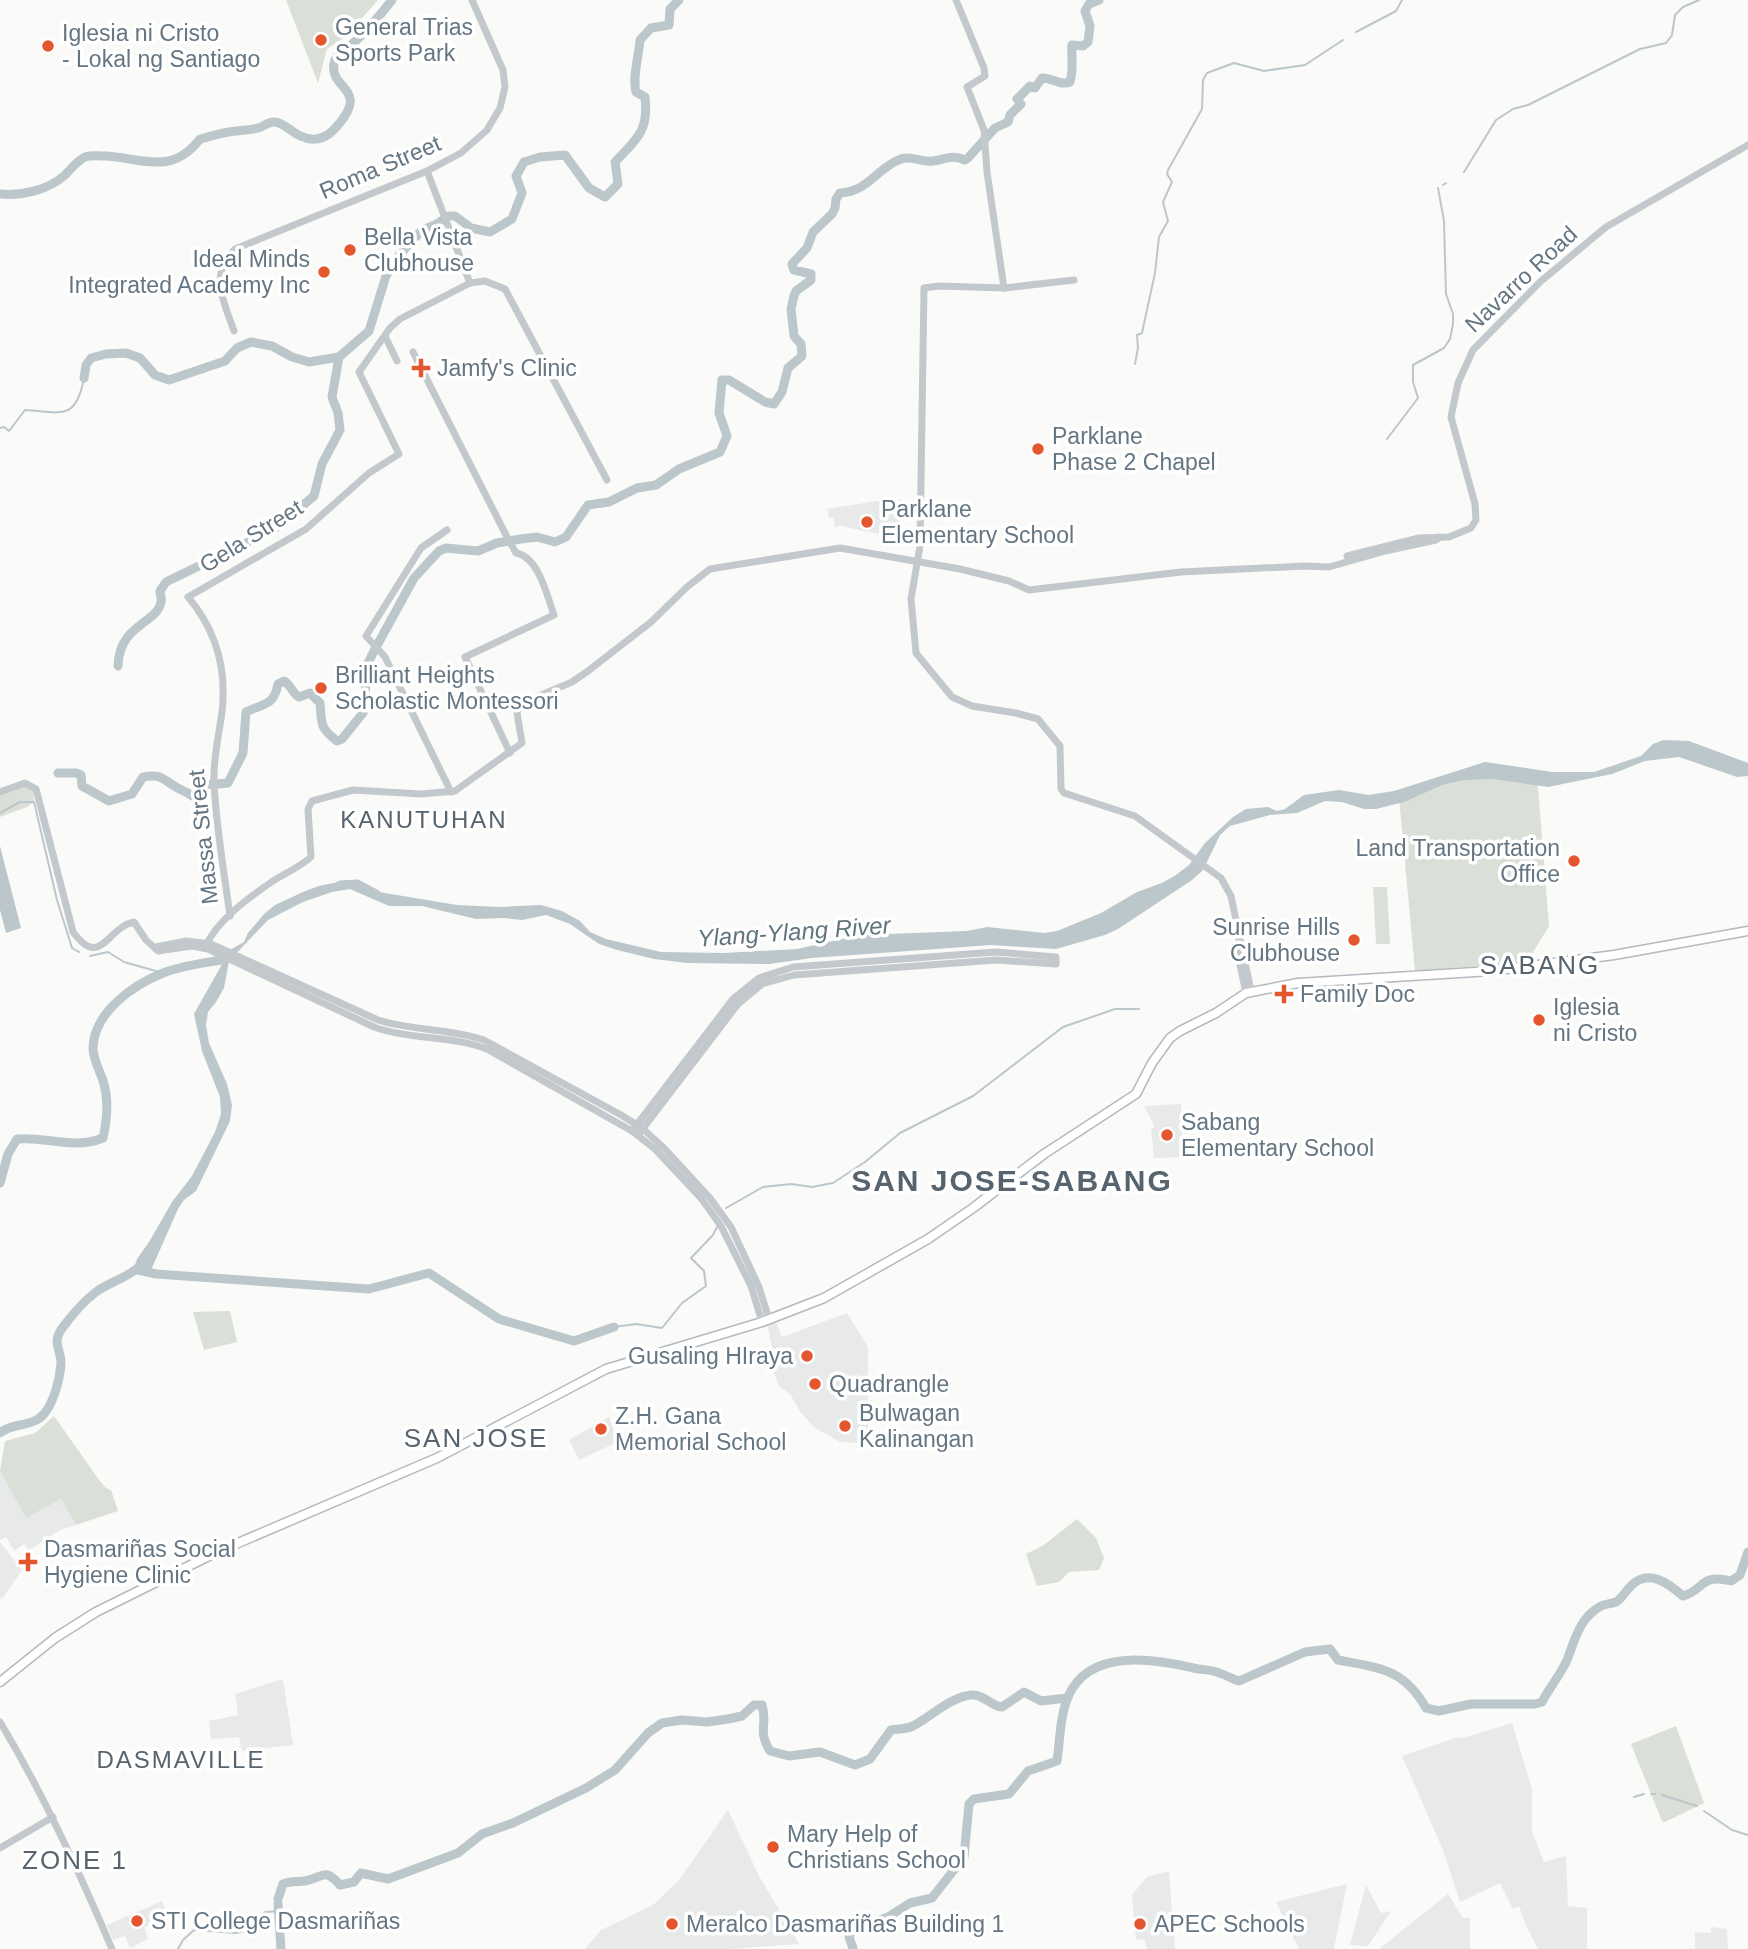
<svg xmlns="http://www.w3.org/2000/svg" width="1748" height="1949" viewBox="0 0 1748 1949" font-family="Helvetica,sans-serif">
<rect width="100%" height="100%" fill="#fafaf8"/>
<g fill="#e8e9e9">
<polygon points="902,500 899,538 841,526 835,527 833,518 829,518 827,509 877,501"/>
<polygon points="1181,1104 1183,1157 1154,1158 1151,1128 1155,1127 1144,1106"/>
<polygon points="847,1313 868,1347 868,1440 861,1443 840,1442 815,1428 801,1413 790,1394 779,1386 773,1371 775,1361 767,1324 775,1320 782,1337"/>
<polygon points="609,1417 618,1442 579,1460 569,1440"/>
<polygon points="0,1471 26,1518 61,1499 76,1525 60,1530 29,1550 24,1544 14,1551 6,1537 0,1540"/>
<polygon points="0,1542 22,1570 2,1599 0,1597"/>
<polygon points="283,1679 293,1745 242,1751 239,1737 211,1739 209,1721 238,1715 235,1694"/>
<polygon points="1512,1723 1532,1789 1532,1831 1544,1862 1566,1856 1568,1906 1587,1908 1587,1949 1538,1949 1525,1923 1519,1906 1513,1909 1500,1883 1460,1902 1443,1850 1402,1756 1458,1737 1463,1738"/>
<polygon points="728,1810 759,1876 799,1944 727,1949 585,1949 601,1930 653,1905 679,1880"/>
<polygon points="1169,1871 1175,1949 1147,1949 1144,1939 1136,1940 1132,1895 1147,1877"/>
<polygon points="1347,1884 1334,1949 1299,1949 1276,1902"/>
<polygon points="1366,1885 1381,1913 1391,1911 1368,1946 1350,1945"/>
<polygon points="1448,1894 1463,1918 1470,1918 1470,1949 1379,1949"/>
<polygon points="162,1901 168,1918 144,1927 148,1939 130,1948 125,1936 113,1940 107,1925"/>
<polygon points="1711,1927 1727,1929 1728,1949 1695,1949 1695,1932 1711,1933"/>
</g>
<g fill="#dadfd7">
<polygon points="286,0 378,0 345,37 327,49 318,83"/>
<polygon points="1474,770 1537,774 1549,926 1527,962 1415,971 1399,797"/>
<polygon points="22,784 33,789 34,802 27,807 0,817 0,794"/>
<polygon points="1373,887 1387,887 1390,944 1376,944"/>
<polygon points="230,1311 237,1342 204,1350 193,1312"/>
<polygon points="54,1416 99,1480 106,1488 111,1490 118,1511 76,1525 61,1499 26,1518 0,1471 5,1441 35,1433"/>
<polygon points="1077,1519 1096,1538 1104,1558 1099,1570 1069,1572 1059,1582 1037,1586 1026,1554 1044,1545"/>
<polygon points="1676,1726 1704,1803 1665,1822 1662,1821 1631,1744"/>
</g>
<g fill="#bbc7cb">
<polygon points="1663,740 1689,741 1748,763 1748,776 1737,777 1679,757 1645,761 1612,774 1548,787 1493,779 1463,780 1442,785 1404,802 1376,809 1364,809 1342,802 1325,801 1297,813 1270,815 1230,826 1220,835 1203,870 1192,880 1118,929 1105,935 1056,949 991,945 812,958 769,964 687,963 654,959 617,950 599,944 570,924 546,915 522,920 504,918 476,919 422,906 389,906 350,889 332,892 303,902 268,920 229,961 224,988 216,1002 208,1012 206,1025 209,1043 227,1084 232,1105 230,1121 196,1191 184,1200 178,1209 151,1270 134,1269 137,1259 149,1242 172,1202 192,1176 215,1132 221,1114 220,1097 202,1051 194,1014 230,950 244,942 248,933 264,914 275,905 303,892 319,886 343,881 373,891 457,905 500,907 541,905 562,911 580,921 590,932 606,939 661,952 723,953 797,949 860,935 967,931 987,927 1044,933 1057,931 1101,913 1137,892 1162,883 1176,875 1189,865 1205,843 1233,817 1246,809 1268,807 1277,811 1285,809 1304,795 1339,790 1369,795 1394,791 1485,762 1552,772 1594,772 1641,756 1653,744"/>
<polygon points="0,846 21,928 6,933 0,910"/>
</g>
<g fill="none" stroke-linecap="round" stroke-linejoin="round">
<g stroke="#bbc7cb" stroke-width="2">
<polyline points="1356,32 1396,11 1402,0"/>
<polyline points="1464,172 1496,120 1513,109 1528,105 1640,49 1666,43 1672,35 1675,15 1683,7 1699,0"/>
<polyline points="1443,185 1446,183"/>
<polyline points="1135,364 1138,348 1137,335 1142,333 1155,273 1159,237 1168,221 1163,202 1172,182 1167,174 1168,170 1202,109 1203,80 1207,73 1234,63 1264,71 1305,65 1343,40"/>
<path d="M0,428L4,427L9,431L25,410C60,412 76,422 84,378"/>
<polyline points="1387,439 1418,398 1413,382 1413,365 1444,348 1450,339 1453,324 1453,314 1446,294 1444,221 1438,188"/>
<polyline points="0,813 20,802 34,802 57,900 72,948 79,952"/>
<polyline points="90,956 108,952 124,962 163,973"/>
<polyline points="726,1208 763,1187 791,1184 812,1187 833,1183 865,1162 900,1133 973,1096 1063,1027 1115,1009 1139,1009"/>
<polyline points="614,1327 636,1324 662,1328 682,1303 706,1286 704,1271 691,1258 713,1235 717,1227"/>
<polyline points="1651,1794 1655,1794"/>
<polyline points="1662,1795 1697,1806"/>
<polyline points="1634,1797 1644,1794"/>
<polyline points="1704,1811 1732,1830 1748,1835"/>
<polyline points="178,1949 183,1940 194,1930 236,1933 246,1931 265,1912 279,1911"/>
</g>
<g stroke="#bbc7cb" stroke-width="9">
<path d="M0,194C23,196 48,190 65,175C71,169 77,161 85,157C92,155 100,156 107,156C145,159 172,175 200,139C212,136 224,132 236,131C244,130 251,130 258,128C263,127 268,122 273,122C286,121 296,141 316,139C326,138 332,132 338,125C370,88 329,90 334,63C336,54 345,50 352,44C367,32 380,15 392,0"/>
<path d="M84,378L86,365L91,358L106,354L126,353L140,358L155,375L169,380L225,361L237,348L251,342L272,346L292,357L309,362L339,357L369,331L386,276L395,260L422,230L435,225L449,216H455L471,228L490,232L512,219L522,193L516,176L524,162L540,157L565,155L589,188L605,197L618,184L615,162C637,139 649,131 645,97L636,92C632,78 639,55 640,40L651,28L669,25L670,9L679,0"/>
<path d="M118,666C119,624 157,624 161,602C162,598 160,595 160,591L166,582L273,530L314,496L322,464L340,430L338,413L332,397L339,357"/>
<path d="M58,773H76L81,775L82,786L109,801L132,794L143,777C162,774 161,778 176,787C182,791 186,791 192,796H197C207,779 211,786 228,783L243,753L246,712C264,703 274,706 278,684L284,681C291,685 292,693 299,697L310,693L320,703C322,724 319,727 337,741L342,739L363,713L368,663L374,651L414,578L439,551L446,548L478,551L497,543L521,539L537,537L555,542L566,537L588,505L609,502L637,488L656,485L679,469L720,452L727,436L719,413L722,380H729L765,402L774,404L782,392L788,368L802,356L801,344L794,336L791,309L794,296L796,291L811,280V274L794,270L792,264L807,248L813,232L832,214L835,208L836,199L840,193C870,191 876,168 901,159C912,155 922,163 933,161C947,159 951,154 965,160L968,158L995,128L1008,122L1010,115L1021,104L1017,99L1030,86L1035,88L1042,78C1053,78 1060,86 1070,82C1074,68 1071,58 1072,45L1083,46L1088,42L1090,26L1085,11L1089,4L1099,0"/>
<polyline points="340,885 357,884 376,894"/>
<path d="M0,1183L8,1154L17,1139C46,1136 73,1150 103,1138C107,1120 109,1102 104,1084C101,1073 93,1060 93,1048C94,1012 133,985 163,973C183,965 206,963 227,959"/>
<polyline points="138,1270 156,1274 369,1289 429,1273 499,1319 574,1341 614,1327"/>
<path d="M0,1433C12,1422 32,1428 44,1414C54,1402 60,1379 61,1363C61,1348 51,1343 63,1327C72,1315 84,1301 96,1292C112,1280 134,1277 145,1259"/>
<path d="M278,1899L283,1884C290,1881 298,1882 305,1881C324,1877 324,1867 340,1885L354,1882L361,1873L388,1879L458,1853L482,1834L513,1823L586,1788L615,1770L648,1733L662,1723L682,1720L707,1722L728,1719L742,1716L754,1705H762C768,1725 757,1730 770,1751L789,1756L820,1752L855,1765L870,1759L891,1730C898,1729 906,1729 913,1726C930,1717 952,1696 972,1695C983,1694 991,1706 1002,1707L1024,1692L1041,1701L1067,1698"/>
<polyline points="278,1904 281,1949"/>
<path d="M853,1948L849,1937L853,1929L888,1917L910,1903L932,1898L964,1857L969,1804L974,1799L1009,1794L1028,1771L1057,1761C1060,1740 1060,1716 1068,1697C1089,1647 1155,1659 1198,1669C1205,1670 1213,1670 1219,1673C1227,1675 1231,1679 1239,1681L1305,1652L1330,1649L1338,1660C1379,1668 1403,1668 1426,1708L1439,1711L1471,1704H1535L1542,1702C1549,1688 1561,1674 1567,1660C1575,1640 1579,1618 1601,1606C1605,1604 1611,1604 1616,1602C1623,1598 1625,1591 1631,1586C1648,1568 1668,1583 1683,1596C1705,1590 1700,1573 1731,1581L1740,1575L1748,1552"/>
</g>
<defs>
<polyline id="secondary" points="0,1682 55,1638 96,1612 217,1552 437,1458 606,1369 762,1322 824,1298 928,1239 973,1208 1044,1154 1136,1094 1152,1063 1170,1038 1180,1031 1216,1013 1246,993 1298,983 1491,971 1614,955 1748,931"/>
</defs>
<use href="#secondary" stroke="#b3babf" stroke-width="11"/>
<g stroke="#c3c8cc" stroke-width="7">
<polyline points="956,0 984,68 985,76 967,87 984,130 987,172 1004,288"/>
<polyline points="427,171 470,283"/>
<polyline points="1074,280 1004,288 939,286 924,288 920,546 911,599 916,653 952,697 972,706 1016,713 1038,719 1060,746 1061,789 1064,793 1135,816 1221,878 1231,896 1251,991"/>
<path d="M234,331C224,301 208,275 235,249L427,171L461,153L487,130L500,108L505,87L503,70L472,0"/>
<polyline points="385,336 397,361"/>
<path d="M413,352L506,535L516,553C539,557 547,596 554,615L465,657L510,753"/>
<polyline points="447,530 421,548 366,636 385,657 451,792"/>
<polyline points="1347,556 1419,538 1449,537 1471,528 1476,520 1475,504 1451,417 1458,383 1473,350 1540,282 1606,227 1748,145"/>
<path d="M0,792L25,783L36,789L73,932C101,970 107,927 134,922L146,940L158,951L192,946L208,949L374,1027C411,1040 450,1035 487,1049L632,1131L655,1149L701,1198L721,1226L751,1286L762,1322"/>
<path d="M230,916C224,871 216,827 214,782C213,758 219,735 222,712C227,669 216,630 188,597L306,529L369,473L399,454L359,372L390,328L400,319L470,283L485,281L505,289L607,480"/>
<polyline points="1239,938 1238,955 1246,993"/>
<path d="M156,947L186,941L211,944L378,1020C413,1031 449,1028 484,1040L621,1115L642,1128L664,1148L710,1198L731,1227L759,1287L769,1319"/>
<path d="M205,948C215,922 247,899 270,883C283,874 299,868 311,857L308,809L312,801L353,790L421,794L455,791L522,743L517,713L520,704L572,682L588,671L651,622L687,587L710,569L840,548L960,569L1009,581L1029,590L1181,572L1305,566L1329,567L1385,551L1436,540L1440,537"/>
<polyline points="632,1131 733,999 759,978 793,967 996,952 1056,957 1056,964 996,960 794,975 762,984 738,1004 638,1135"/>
<path d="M0,1722C44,1795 79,1871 112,1949"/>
<polyline points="0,1848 53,1817"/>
</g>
<use href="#secondary" stroke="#fff" stroke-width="8"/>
</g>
<g fill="#e4572e" stroke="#fff" stroke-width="2.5">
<circle cx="321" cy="40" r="7"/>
<circle cx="48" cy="46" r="7"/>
<circle cx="350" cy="250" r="7"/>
<circle cx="324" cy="272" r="7"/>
<path d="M417.5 357.5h7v7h7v7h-7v7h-7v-7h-7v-7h7z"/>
<circle cx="1038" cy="449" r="7"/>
<circle cx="867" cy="522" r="7"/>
<circle cx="321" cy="688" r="7"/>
<circle cx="1574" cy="861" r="7"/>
<circle cx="1354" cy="940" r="7"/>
<path d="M1280.5 983.5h7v7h7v7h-7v7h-7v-7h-7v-7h7z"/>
<circle cx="1539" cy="1020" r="7"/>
<circle cx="1167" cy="1135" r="7"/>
<circle cx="807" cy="1356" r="7"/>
<circle cx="815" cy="1384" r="7"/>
<circle cx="845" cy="1426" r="7"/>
<circle cx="601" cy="1429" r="7"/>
<path d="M24.5 1551.5h7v7h7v7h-7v7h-7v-7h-7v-7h7z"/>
<circle cx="773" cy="1847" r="7"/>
<circle cx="137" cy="1921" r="7"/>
<circle cx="672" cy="1924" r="7"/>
<circle cx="1140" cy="1924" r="7"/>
</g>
<g text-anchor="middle" stroke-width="7" stroke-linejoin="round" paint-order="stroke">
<g font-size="23" fill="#657683" stroke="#fff" text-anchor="start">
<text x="335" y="35">General Trias<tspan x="335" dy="26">Sports Park</tspan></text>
<text x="62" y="41">Iglesia ni Cristo<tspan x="62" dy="26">- Lokal ng Santiago</tspan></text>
<text x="364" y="245">Bella Vista<tspan x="364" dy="26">Clubhouse</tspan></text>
<text x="310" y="267" text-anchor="end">Ideal Minds<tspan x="310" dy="26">Integrated Academy Inc</tspan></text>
<text x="437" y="376">Jamfy's Clinic</text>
<text x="1052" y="444">Parklane<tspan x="1052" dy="26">Phase 2 Chapel</tspan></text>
<text x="881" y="517">Parklane<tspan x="881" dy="26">Elementary School</tspan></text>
<text x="335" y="683">Brilliant Heights<tspan x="335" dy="26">Scholastic Montessori</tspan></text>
<text x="1560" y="856" text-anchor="end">Land Transportation<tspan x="1560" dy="26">Office</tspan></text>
<text x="1340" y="935" text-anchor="end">Sunrise Hills<tspan x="1340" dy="26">Clubhouse</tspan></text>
<text x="1300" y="1002">Family Doc</text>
<text x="1553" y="1015">Iglesia<tspan x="1553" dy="26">ni Cristo</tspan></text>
<text x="1181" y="1130">Sabang<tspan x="1181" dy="26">Elementary School</tspan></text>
<text x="793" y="1364" text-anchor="end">Gusaling HIraya</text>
<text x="829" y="1392">Quadrangle</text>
<text x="859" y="1421">Bulwagan<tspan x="859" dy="26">Kalinangan</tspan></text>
<text x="615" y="1424">Z.H. Gana<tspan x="615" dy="26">Memorial School</tspan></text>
<text x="44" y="1557">Dasmariñas Social<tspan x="44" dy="26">Hygiene Clinic</tspan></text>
<text x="787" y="1842">Mary Help of<tspan x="787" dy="26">Christians School</tspan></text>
<text x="151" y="1929">STI College Dasmariñas</text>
<text x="686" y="1932">Meralco Dasmariñas Building 1</text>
<text x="1154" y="1932">APEC Schools</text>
</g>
<g font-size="23" fill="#657683" stroke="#fff">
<text transform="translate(380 167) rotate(-23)" y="8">Roma Street</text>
<text transform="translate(1521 279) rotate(-43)" y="8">Navarro Road</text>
<text transform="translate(251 536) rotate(-32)" y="8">Gela Street</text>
<text transform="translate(203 837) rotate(-96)" y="8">Massa Street</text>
</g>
<g font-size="24" letter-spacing="2" fill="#57646e" stroke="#fff">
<text x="424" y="828">KANUTUHAN</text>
<text x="181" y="1768">DASMAVILLE</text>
</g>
<g font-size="24" font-style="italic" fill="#60757c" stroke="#fff">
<text transform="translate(794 932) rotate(-4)" y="8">Ylang-Ylang River</text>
</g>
<g font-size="26" letter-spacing="2" fill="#57646e" stroke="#fff">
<text x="1540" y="974">SABANG</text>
<text x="476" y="1447">SAN JOSE</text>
<text x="75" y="1869">ZONE 1</text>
</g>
<g font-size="30" font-weight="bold" letter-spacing="2" fill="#57646e" stroke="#fff">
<text x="1012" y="1191">SAN JOSE-SABANG</text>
</g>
</g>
</svg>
